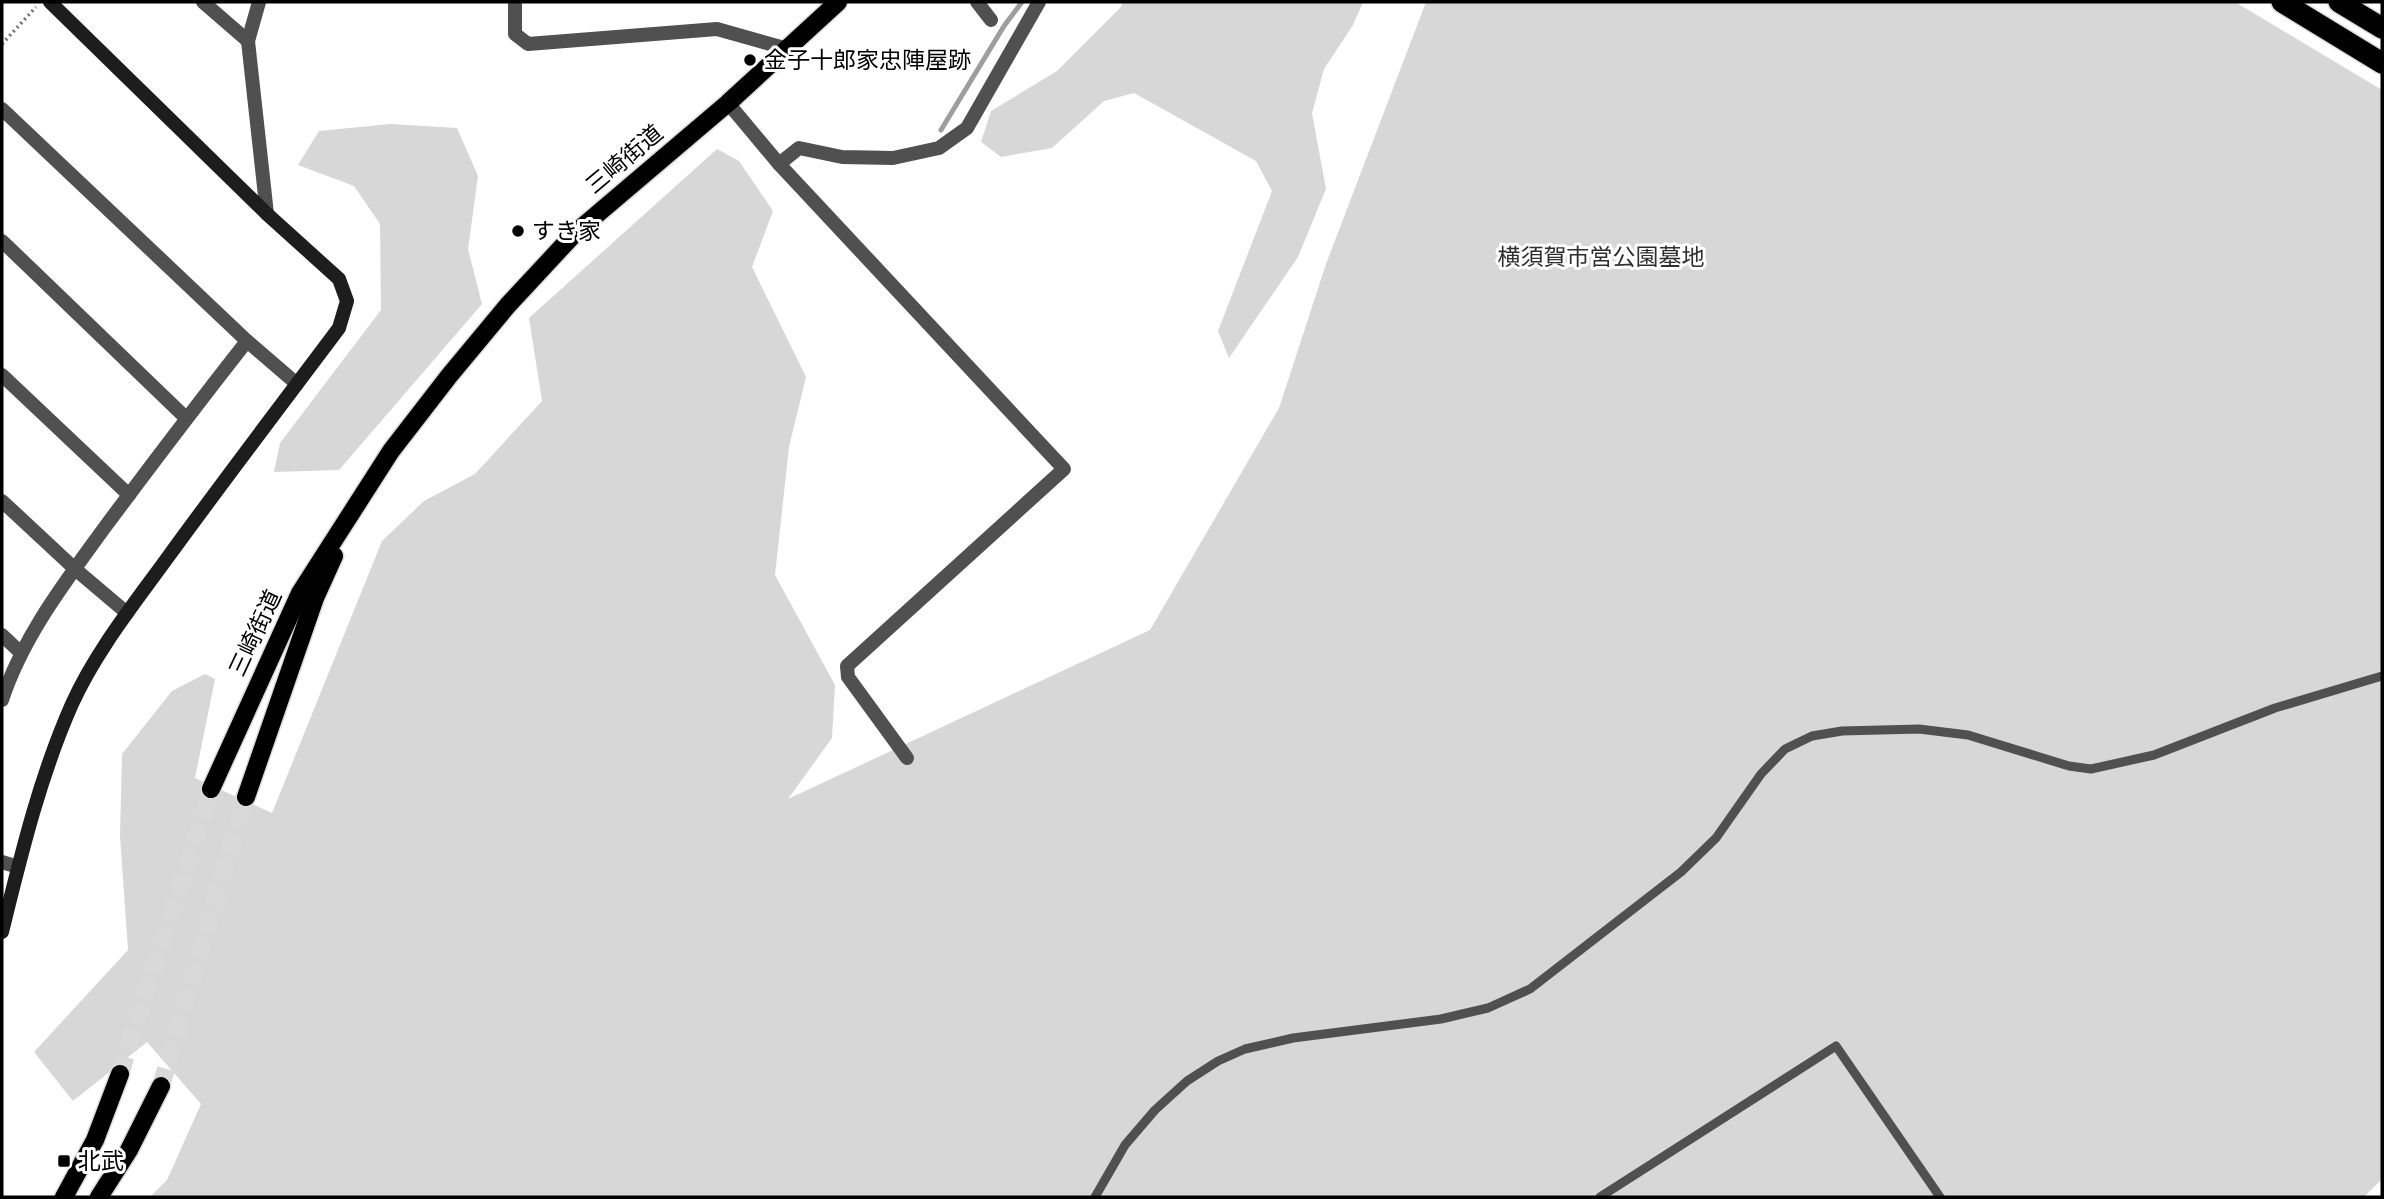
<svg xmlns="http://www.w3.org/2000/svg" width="2384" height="1199" viewBox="0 0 2384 1199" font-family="Overpass,'Noto Sans JP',sans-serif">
<rect width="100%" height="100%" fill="#fff"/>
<g fill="#d7d7d7">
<polygon points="1123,2 1363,2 1353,25 1324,69 1312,113 1326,189 1298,257 1229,358 1218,331 1272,191 1256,161 1134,93 1104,101 1052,148 1001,157 981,142 991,111 1057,71 1120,8"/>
<polygon points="1426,2 2235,2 2382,90 2382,1179 2364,1197 150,1197 167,1180 201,1104 147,1042 73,1101 34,1052 128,950 120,836 122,754 172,691 205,674 215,679 195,778 272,813 382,541 424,501 475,474 542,401 529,318 717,149 739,161 773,211 752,267 806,377 789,447 775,575 835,685 832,738 788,799 1150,630 1279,408 1326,264"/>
<polygon points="390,124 457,128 478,176 468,249 482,304 339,470 274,472 280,443 381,310 380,224 354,186 298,165 319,131"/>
</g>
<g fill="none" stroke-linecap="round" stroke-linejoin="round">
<polyline stroke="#9e9e9e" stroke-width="5" points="941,130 1004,26 1022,2"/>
<g stroke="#d9d9d9" stroke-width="18" stroke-dasharray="18 9" stroke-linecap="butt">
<polyline points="120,1074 211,789"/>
<polyline points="161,1086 246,797"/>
</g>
<defs>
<g id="primary">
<polyline points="211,789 300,593 391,451 449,376 508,305 575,233 728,103 838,2"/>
<polyline points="246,797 315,598 334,556"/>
<polyline points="64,1197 95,1140 120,1074"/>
<polyline points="99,1197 129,1150 161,1086"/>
</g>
<g id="highway">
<polyline points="2282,2 2382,63"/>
<polyline points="2339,2 2382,28"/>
</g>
</defs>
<use href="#primary" stroke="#dbdbdb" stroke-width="21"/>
<use href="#highway" stroke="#dbdbdb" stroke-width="24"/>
<polyline stroke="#727272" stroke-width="3.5" stroke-dasharray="2 3.5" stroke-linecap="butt" points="2,44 36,7"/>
<g stroke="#505050" stroke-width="9">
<polyline points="1095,1197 1125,1145 1155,1110 1187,1081 1218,1061 1245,1049 1293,1038 1441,1019 1488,1008 1530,989 1681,872 1716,838 1761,774 1785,749 1812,736 1842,731 1919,729 1968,735 2069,766 2091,769 2154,755 2275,708 2382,676"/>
<polyline points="1600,1197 1836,1046 1940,1197"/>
</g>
<g stroke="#505050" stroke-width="14">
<polyline points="203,2 248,41"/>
<polyline points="259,2 248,41 267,214"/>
<polyline points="515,2 515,34 528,44 717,29 788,49"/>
<polyline points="977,2 991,20"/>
<polyline points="728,103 779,164 1064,469 847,666 848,677 907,758"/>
<polyline points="2,109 247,341 297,384"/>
<polyline points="779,164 799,148 842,157 893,158 939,148 967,128 1039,2"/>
<polyline points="2,241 186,418"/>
<polyline points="2,375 129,495"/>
<polyline points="2,501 75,569 127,613"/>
<polyline points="2,635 20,652"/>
<path d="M2,700C23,636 66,581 105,527C152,464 199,402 247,341"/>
<polyline points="2,862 18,867"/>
</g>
<path stroke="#1d1d1d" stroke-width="14" d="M2,932C21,855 40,776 72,704C96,651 134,604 168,557C224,480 282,404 339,328L347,301L339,279L267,214L50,2"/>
<use href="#primary" stroke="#000" stroke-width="18"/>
<use href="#highway" stroke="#000" stroke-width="21"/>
</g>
<g fill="#000" stroke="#fff" stroke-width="2.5">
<circle cx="750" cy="60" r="7"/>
<circle cx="518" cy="231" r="7"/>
<rect x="57" y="1154" width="14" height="14" rx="3.5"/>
</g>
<g text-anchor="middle" stroke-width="6" stroke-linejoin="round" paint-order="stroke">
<g font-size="23" fill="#000" stroke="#fff" text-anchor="start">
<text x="764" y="68">金子十郎家忠陣屋跡</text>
<text x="532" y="239">すき家</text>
<text x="78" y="1169">北武</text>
</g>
<g font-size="23" fill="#000" stroke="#fff">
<text transform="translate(624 159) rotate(-40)" y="8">三崎街道</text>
<text transform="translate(255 633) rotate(-65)" y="8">三崎街道</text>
</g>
<g font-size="23" fill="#2e2e2e" stroke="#fff">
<text x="1601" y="265">横須賀市営公園墓地</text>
</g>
</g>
<rect width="2384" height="1199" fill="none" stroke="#000000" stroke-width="7"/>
</svg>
